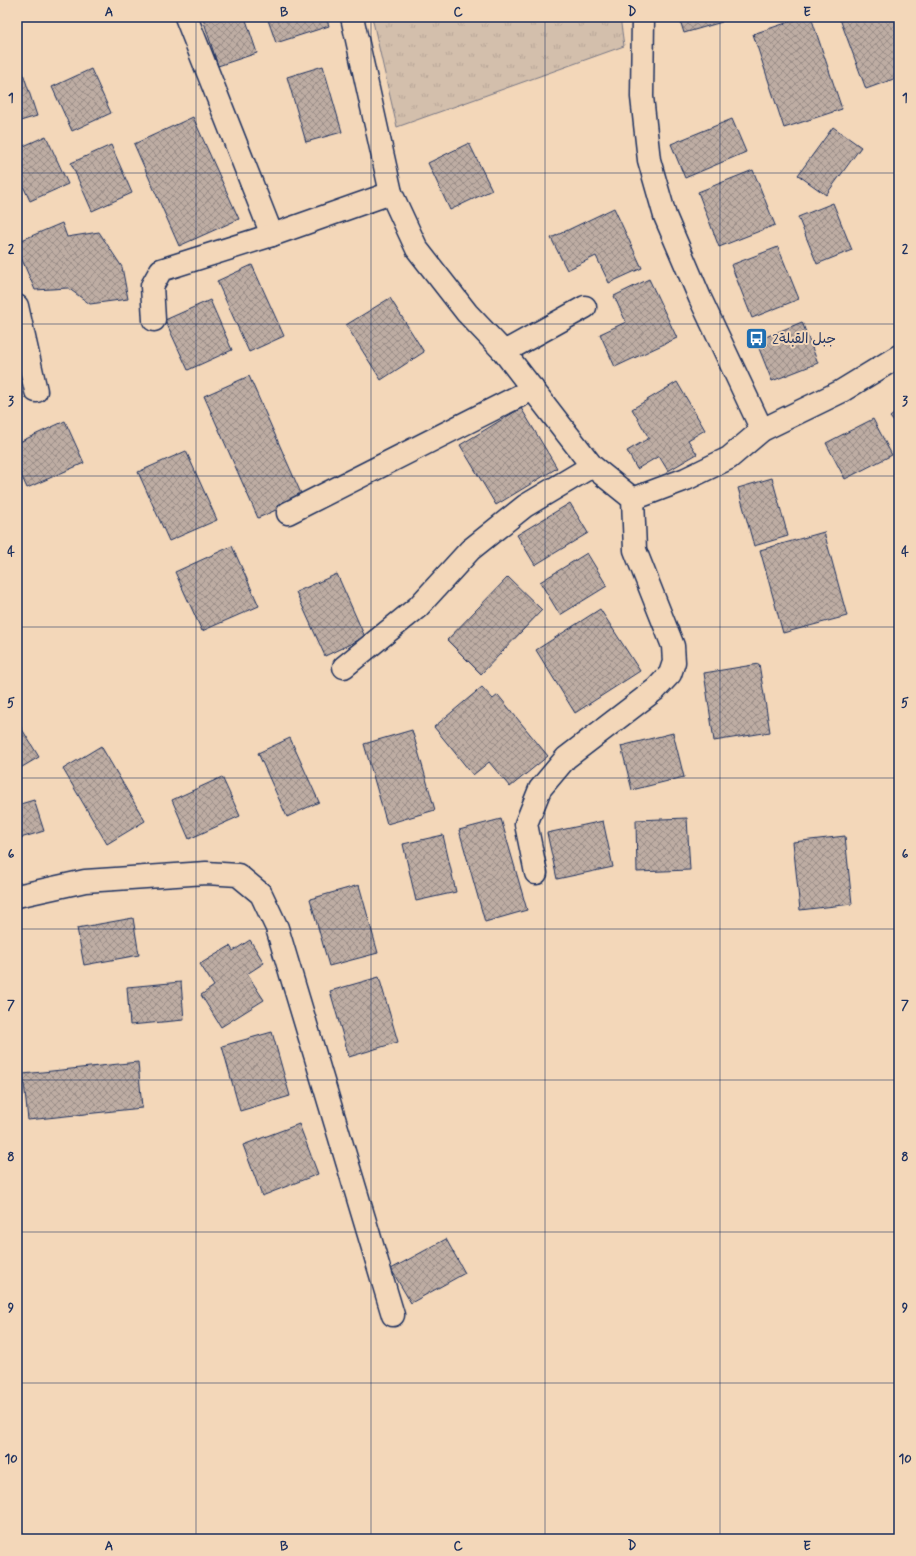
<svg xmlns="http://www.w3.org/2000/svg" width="916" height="1556" viewBox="0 0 916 1556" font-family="Mynerve,'Playpen Sans Arabic',sans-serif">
<defs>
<pattern id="grass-tufts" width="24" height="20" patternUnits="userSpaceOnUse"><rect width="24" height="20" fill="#d3bfac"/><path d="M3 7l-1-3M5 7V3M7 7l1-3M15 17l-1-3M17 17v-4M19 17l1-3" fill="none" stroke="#b5a496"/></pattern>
<pattern id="building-cross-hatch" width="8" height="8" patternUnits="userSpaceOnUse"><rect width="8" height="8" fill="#beada3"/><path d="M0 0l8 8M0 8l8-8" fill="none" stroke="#9a8d88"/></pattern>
</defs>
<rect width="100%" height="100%" fill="#f3d7b9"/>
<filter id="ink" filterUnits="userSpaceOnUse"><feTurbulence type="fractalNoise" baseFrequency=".025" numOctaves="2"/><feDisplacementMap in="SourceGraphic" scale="8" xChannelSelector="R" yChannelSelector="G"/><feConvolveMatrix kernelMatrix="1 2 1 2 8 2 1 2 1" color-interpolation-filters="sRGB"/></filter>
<g filter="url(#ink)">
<polygon fill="url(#grass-tufts)" stroke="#777785" points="372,17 620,17 624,46 397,127"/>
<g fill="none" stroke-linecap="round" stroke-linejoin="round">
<polyline stroke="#707282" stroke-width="8" points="17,1530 23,1539"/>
</g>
<g fill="url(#building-cross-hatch)" stroke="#1b2f5e">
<polygon points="210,17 245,17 257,53 218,66 203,19"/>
<polygon points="267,17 326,17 329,26 276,43"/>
<polygon points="679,17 721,17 722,22 684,33"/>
<polygon points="804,17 811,17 842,109 784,128 753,34"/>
<polygon points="845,17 899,17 899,77 866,89 840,19"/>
<polygon points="20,64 37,116 17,122 17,66"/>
<polygon points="323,66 342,132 306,142 287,77"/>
<polygon points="91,69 111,113 72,131 52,87"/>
<polygon points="193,117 239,219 179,246 134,144"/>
<polygon points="732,119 746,152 685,178 671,144"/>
<polygon points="833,127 861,147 826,195 798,175"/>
<polygon points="46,136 68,184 30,201 17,173 17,149"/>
<polygon points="469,143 492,190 450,210 428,163"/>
<polygon points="111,145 132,193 92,211 71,163"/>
<polygon points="753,170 775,225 719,247 698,192"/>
<polygon points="833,203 852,250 817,264 798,217"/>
<polygon points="614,208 642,268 609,283 596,256 567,270 551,238"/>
<polygon points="62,223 67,237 99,232 122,267 128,299 90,304 68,288 35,290 17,248 17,242"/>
<polygon points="778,247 799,299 752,318 731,265"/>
<polygon points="252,265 284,336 249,352 217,281"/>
<polygon points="649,279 677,338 615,367 600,334 626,322 614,296"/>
<polygon points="390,298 424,352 381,380 346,325"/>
<polygon points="210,300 232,350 188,370 165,320"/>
<polygon points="802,322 818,363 772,381 756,341"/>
<polygon points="249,376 303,498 258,518 204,396"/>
<polygon points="677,382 705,430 688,440 697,454 668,471 659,456 637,469 627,451 649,438 632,409"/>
<polygon points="521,408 557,468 496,505 460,445"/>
<polygon points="899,410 899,428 890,417"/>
<polygon points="873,419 892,455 845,479 826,443"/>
<polygon points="65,421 84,463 27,488 17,466 17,443"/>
<polygon points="186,451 217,520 169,541 138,472"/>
<polygon points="772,478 788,536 754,546 738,488"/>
<polygon points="570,503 588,533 535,565 517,535"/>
<polygon points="824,532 847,616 783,633 760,550"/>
<polygon points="232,546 259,606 202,631 175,572"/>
<polygon points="587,553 607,586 560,615 540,582"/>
<polygon points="337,574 365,637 325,656 296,592"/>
<polygon points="508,577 542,610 481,674 447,640"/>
<polygon points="600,609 640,671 575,713 536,650"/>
<polygon points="759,664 770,732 714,741 704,673"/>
<polygon points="482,687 493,699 498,695 548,756 510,787 489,762 473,775 434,727"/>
<polygon points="17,721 39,757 17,770"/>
<polygon points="412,730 435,810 387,824 364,744"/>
<polygon points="673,733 684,777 632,790 621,746"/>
<polygon points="290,738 319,802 287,817 258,753"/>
<polygon points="101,746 145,821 107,844 63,769"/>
<polygon points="222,777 240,816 189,839 172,800"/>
<polygon points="34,800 44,831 17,839 17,805"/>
<polygon points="687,818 690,870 637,872 636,820"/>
<polygon points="501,819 527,910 485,922 459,830"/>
<polygon points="603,821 613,867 557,879 547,833"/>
<polygon points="443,835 456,892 416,901 403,844"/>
<polygon points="845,836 852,904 800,910 793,842"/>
<polygon points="359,885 378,953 329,966 310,899"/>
<polygon points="133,918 139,955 84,965 77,928"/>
<polygon points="250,940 264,963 247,974 264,1000 221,1027 201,995 214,986 200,964 230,946 233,951"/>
<polygon points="379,977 398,1042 349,1057 330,991"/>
<polygon points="181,982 184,1020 130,1025 127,987"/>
<polygon points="272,1032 290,1096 240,1111 222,1046"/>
<polygon points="138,1062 142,1108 28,1120 23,1074"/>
<polygon points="299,1124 318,1174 262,1196 243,1145"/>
<polygon points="446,1239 465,1273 411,1303 391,1269"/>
</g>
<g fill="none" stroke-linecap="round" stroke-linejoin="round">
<defs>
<g id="minor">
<polyline points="186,17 272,235"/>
<polyline points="352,17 391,193 417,249 467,313 504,352 592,466 633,499 635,550 673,646 674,662 670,674 656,689 566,758 540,789 526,824 536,873"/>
<polyline points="643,17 642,97 649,160 665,216 700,298 762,430"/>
<polyline points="17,306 36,391"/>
<polyline points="154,320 152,286 161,270 272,235 391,193"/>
<polyline points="504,352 585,307"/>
<polyline points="633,499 686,479 729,458 762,430 840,392 899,356"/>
<polyline points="288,513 533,389"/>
<polyline points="344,667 418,607 470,550 525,506 592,466"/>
<polyline points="17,896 85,881 206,873 238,875 261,894 277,928 393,1315"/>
</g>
</defs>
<use href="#minor" stroke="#1b2f5e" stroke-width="25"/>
<use href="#minor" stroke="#f3d7b9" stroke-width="22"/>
</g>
</g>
<path fill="none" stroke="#1b2f5e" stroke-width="1" stroke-opacity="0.55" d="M196,17V1539M371,17V1539M545,17V1539M720,17V1539M17,173H899M17,324H899M17,476H899M17,627H899M17,778H899M17,929H899M17,1080H899M17,1232H899M17,1383H899"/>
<defs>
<symbol id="bus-square" viewBox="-11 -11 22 22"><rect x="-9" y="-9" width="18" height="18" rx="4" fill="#1f6fb2" stroke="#f3d7b9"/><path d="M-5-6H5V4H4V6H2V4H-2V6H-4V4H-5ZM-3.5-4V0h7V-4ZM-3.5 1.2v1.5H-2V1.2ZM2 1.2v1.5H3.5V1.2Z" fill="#fff"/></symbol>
</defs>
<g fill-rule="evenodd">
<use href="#bus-square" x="744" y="326" width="25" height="25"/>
</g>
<g text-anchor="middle" stroke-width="4" stroke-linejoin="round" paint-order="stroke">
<g font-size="14" fill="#1b2f5e" stroke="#f3d7b9" text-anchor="start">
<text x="772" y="343">جبل القبلة2</text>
</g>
</g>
<rect width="916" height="1556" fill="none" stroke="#f3d7b9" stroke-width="44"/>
<rect x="22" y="22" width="872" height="1512" fill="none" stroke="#1b2f5e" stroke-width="1.5"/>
<g font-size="13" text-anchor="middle" font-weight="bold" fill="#1b2f5e">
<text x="109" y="16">A</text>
<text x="284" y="16">B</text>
<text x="458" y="16">C</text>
<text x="632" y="16">D</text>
<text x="807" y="16">E</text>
<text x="11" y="102">1</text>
<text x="905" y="102">1</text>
<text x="11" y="253">2</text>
<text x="905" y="253">2</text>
<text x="11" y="405">3</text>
<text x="905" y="405">3</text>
<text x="11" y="556">4</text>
<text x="905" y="556">4</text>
<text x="11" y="707">5</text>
<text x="905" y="707">5</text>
<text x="11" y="858">6</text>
<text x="905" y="858">6</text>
<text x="11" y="1009">7</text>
<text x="905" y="1009">7</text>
<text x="11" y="1161">8</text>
<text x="905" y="1161">8</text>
<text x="11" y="1312">9</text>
<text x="905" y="1312">9</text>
<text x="11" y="1463">10</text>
<text x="905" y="1463">10</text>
<text x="109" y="1550">A</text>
<text x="284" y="1550">B</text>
<text x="458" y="1550">C</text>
<text x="632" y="1550">D</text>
<text x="807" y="1550">E</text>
</g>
</svg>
